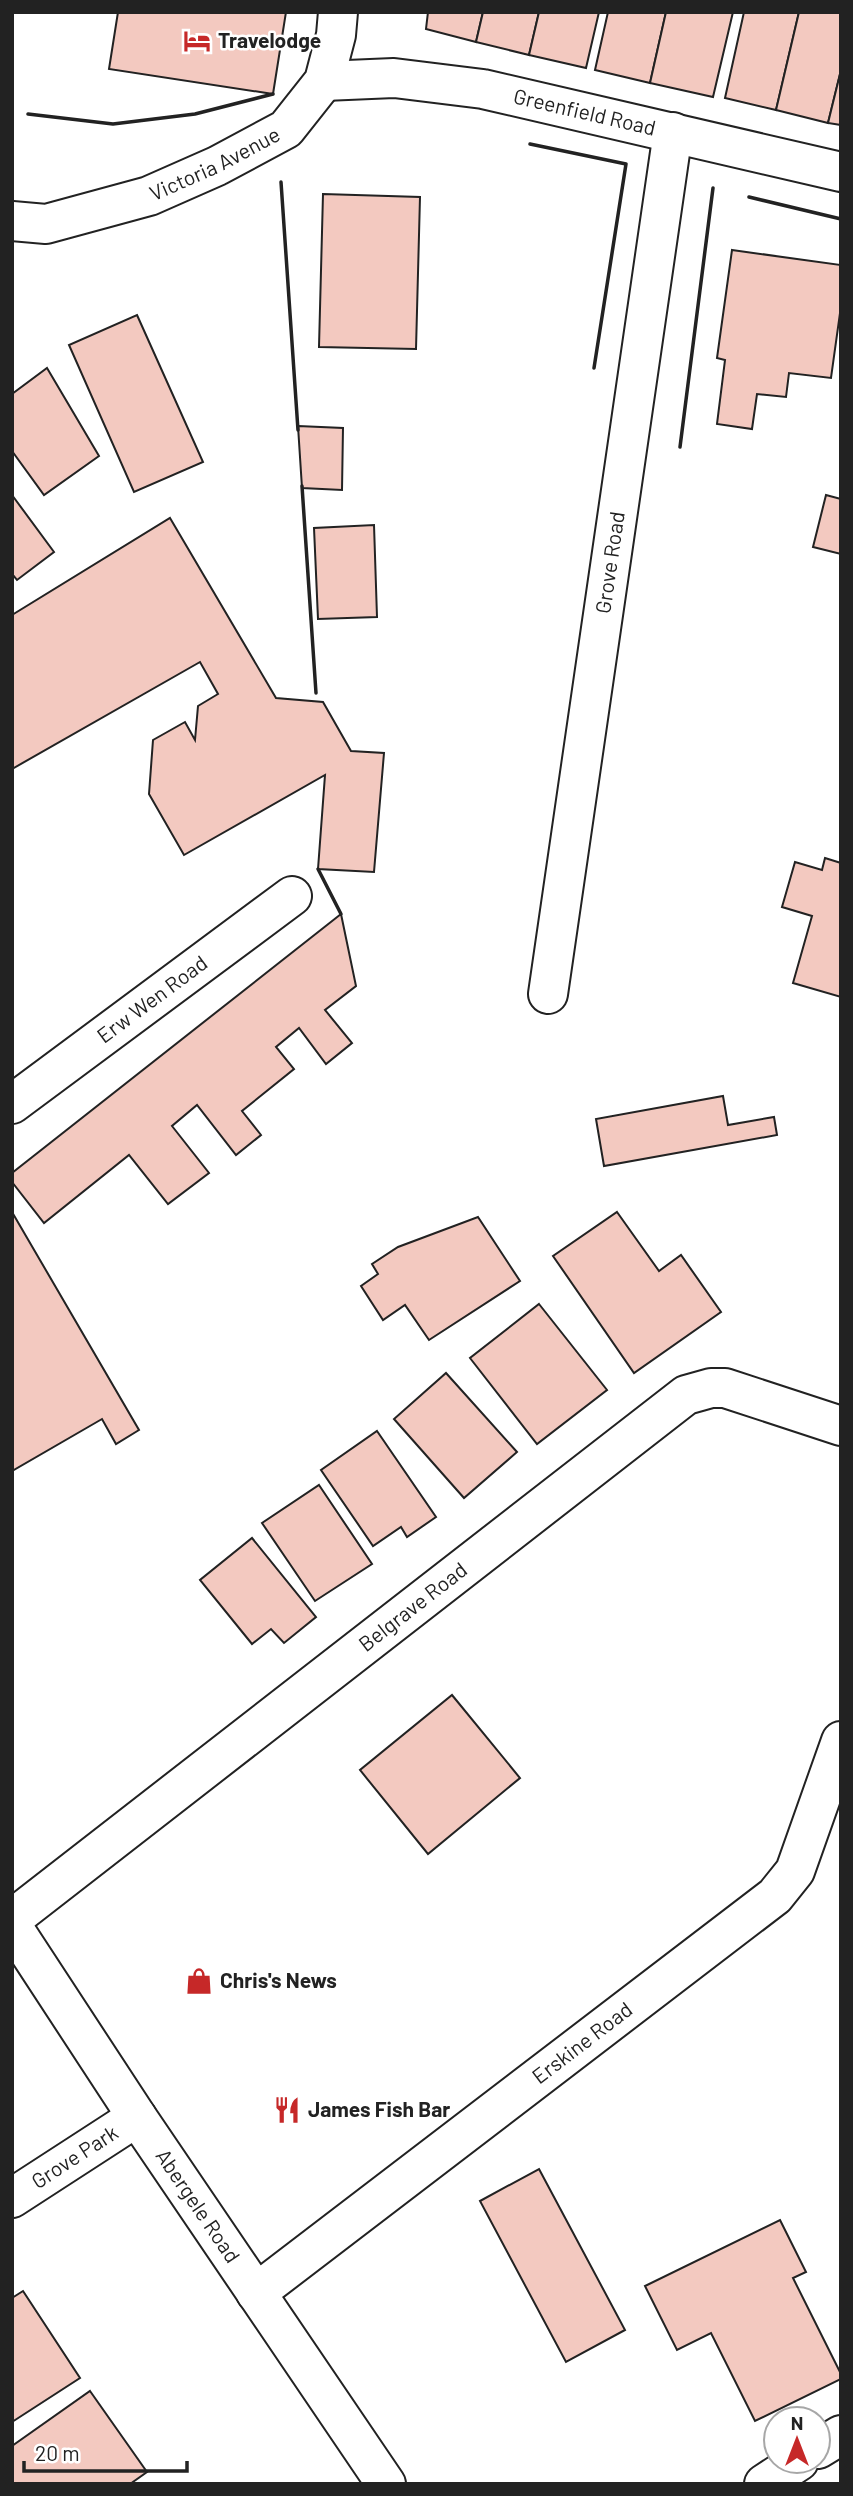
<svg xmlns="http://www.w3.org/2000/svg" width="853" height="2496" viewBox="0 0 853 2496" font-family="Barlow,sans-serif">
<rect width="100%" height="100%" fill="#fff"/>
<g fill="#f3c9c0" stroke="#222" stroke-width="2">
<polygon points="118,12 286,12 273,94 109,69"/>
<polygon points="428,12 483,12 476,42 426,29"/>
<polygon points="483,12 539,12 529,55 476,42"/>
<polygon points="539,12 599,12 586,68 529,55"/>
<polygon points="608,12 666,12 650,83 595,70"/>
<polygon points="666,12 733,12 713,97 650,83"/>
<polygon points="744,12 799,12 776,110 725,98"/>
<polygon points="799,12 841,12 841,70 828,123 776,110"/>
<polygon points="841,70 841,125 828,123"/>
<polygon points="323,194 420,197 416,349 319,347"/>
<polygon points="732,250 841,265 841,306 831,378 789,373 786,397 757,394 752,429 717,424 725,360 717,358"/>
<polygon points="137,315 203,462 134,492 69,345"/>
<polygon points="47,368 99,456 44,495 12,451 12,394"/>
<polygon points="298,426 343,428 342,490 302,488"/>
<polygon points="12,495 54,552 17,580 12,574"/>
<polygon points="826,495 841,499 841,554 813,547"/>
<polygon points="170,518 276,698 323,702 351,751 384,753 374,872 318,869 325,775 184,855 149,794 153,740 185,722 195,740 198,706 218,694 200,662 12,769 12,615"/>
<polygon points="374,525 377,617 318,619 314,528"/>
<polygon points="825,858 841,863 841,997 793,983 812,916 782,907 795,862 822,870"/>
<polygon points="341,914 356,986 325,1010 352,1043 326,1064 299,1028 276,1047 294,1069 242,1111 261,1135 236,1155 197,1105 172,1126 209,1173 168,1204 129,1155 44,1223 12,1182 12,1173"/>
<polygon points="723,1096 728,1125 774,1117 777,1135 604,1166 596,1119"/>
<polygon points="12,1212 139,1430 116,1444 102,1419 12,1471"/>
<polygon points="617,1212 659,1271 681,1255 721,1312 634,1373 553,1256"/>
<polygon points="478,1217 520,1281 429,1340 405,1305 383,1320 361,1286 378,1274 372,1264 398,1247"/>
<polygon points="539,1304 607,1390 537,1444 470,1358"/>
<polygon points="446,1373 517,1452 464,1498 394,1419"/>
<polygon points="377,1431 436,1517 407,1537 401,1527 373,1546 321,1470"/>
<polygon points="319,1485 372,1564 315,1601 262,1523"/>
<polygon points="252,1538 316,1617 284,1643 271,1629 252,1644 200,1580"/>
<polygon points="452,1695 520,1778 428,1854 360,1770"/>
<polygon points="539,2169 625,2330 566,2362 480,2201"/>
<polygon points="780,2220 806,2272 793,2278 841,2374 841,2379 755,2421 711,2333 677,2350 645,2286"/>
<polygon points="23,2291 80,2378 12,2422 12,2298"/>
<polygon points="90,2391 147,2472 130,2484 12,2484 12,2446"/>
</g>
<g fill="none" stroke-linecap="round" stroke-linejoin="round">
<defs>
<g id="minor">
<path id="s1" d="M324,81L394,78L483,89L841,172"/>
<path id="s2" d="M548,994L673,132"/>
<path id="s3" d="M12,1104L292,896"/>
<path id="s4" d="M12,1919L686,1395L711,1388H725L841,1426"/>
<path id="s5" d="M12,2198L137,2117"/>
<path id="s6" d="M256,2293L775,1896L795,1871L841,1741"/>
<polyline points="818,2449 841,2435"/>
<polyline points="764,2484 799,2461"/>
</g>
<g id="secondary">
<path id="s7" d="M12,221L46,224L149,196L217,166L286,129L324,81L336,35L338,12"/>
</g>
<g id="primary">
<path id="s8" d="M12,1926L137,2117L386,2484"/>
</g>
</defs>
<use href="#minor" stroke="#222" stroke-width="42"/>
<use href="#secondary" stroke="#222" stroke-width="42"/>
<use href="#primary" stroke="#222" stroke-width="42"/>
<use href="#minor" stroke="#fff" stroke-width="38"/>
<use href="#secondary" stroke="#fff" stroke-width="38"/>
<use href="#primary" stroke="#fff" stroke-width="38"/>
<g stroke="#222" stroke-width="3.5">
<polyline points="28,114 113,124 195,114 273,94"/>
<polyline points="530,144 626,164 594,368"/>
<polyline points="281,182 298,430"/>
<polyline points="749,197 841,219"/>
<polyline points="680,447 713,188"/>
<polyline points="302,486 316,693"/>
<polyline points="318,869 341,914"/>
</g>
</g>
<defs>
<symbol id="hotel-bare" viewBox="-9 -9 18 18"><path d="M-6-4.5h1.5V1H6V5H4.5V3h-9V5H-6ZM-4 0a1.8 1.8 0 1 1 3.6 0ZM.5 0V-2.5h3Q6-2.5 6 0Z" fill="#c62828" stroke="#fff" stroke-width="2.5" paint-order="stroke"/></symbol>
<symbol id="shop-bare" viewBox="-9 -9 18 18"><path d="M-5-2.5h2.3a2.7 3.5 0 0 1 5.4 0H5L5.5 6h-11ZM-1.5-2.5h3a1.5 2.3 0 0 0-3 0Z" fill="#c62828" stroke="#fff" stroke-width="2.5" paint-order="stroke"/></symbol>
<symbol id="restaurant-bare" viewBox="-9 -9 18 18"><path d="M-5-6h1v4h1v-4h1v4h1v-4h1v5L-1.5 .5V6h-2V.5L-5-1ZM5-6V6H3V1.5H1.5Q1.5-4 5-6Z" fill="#c62828" stroke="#fff" stroke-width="2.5" paint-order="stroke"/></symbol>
</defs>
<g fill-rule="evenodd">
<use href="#hotel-bare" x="178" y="22" width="38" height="38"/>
<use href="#shop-bare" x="180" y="1962" width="38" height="38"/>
<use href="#restaurant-bare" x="268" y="2091" width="38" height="38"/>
</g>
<g text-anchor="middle" stroke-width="5" stroke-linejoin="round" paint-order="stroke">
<g font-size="21" font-weight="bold" fill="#222" stroke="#fff" text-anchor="start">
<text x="218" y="48">Travelodge</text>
<text x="220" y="1988">Chris's News</text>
<text x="308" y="2117">James Fish Bar</text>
</g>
<g font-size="21" fill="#222" stroke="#fff">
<text dy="7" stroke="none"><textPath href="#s1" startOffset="264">Greenfield Road</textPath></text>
<text dy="7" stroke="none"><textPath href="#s7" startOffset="214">Victoria Avenue</textPath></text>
<text dy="7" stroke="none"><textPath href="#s2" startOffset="436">Grove Road</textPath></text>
<text dy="7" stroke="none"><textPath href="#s3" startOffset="175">Erw Wen Road</textPath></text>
<text dy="7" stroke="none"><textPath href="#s4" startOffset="508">Belgrave Road</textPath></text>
<text dy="7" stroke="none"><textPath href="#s6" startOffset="411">Erskine Road</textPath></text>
<text dy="7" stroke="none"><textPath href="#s5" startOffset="75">Grove Park</textPath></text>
<text dy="7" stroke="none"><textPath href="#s8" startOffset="336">Abergele Road</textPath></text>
</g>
</g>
<rect width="853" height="2496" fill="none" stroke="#222222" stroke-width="28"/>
<g transform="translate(797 2440)"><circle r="33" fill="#ffffff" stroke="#a7a7a7" stroke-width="2"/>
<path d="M0-5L12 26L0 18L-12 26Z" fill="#c62828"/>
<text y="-10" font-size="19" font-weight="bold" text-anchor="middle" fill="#222222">N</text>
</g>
<path d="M24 2461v10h163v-10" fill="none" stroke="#222222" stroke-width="3.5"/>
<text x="35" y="2461" font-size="21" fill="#222222" stroke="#ffffff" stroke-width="5" paint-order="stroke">20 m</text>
</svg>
